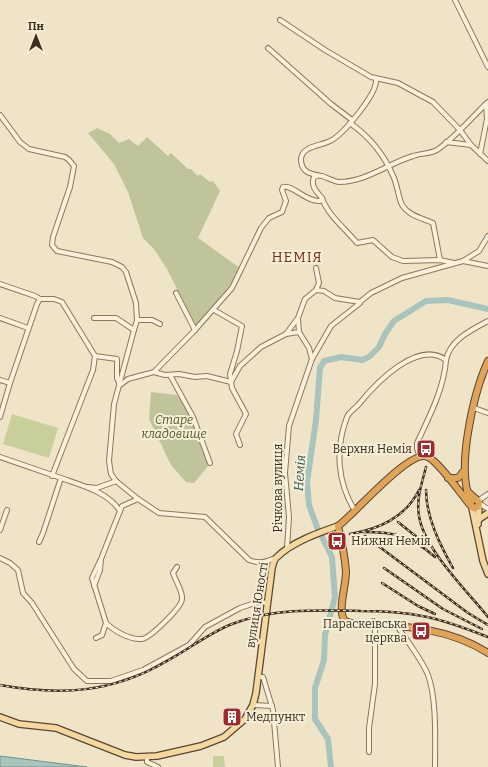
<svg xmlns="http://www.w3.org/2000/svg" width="488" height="767" viewBox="0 0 488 767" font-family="Bitter,serif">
<rect width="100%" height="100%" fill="#f0e4c8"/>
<g fill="#c9cf9b">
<polygon points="12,414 58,428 49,458 3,444"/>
<polygon points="213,756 224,756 225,767 213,767"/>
</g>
<g fill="#bfc49a">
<path d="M97,128L110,134L119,143L129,139L138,146L147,137L168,156L171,153L188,169H191L198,176L200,174L210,182L213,181L220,191L198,238L240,268C228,291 213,309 196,327L167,269L154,249L143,238L128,192L114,164L88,133Z"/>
<polygon points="151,392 177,395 191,417 209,465 194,483 186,482 171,465 149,419"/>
</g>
<polygon fill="#a9c4bc" stroke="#6f938a" points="0,756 87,767 0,767"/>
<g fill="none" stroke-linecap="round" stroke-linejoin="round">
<polyline stroke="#a9c4bc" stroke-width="6" points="331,767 328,739 315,719 315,688 324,660 325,635 335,597 332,557 317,527 309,505 307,482 316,420 320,368 324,361 341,357 362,360 369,357 379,347 385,334 394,321 426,301 448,300 488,309"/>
<defs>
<g id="minor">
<polyline points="455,0 488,67"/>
<polyline points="280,20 325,50 371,77 398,83 433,102 460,130 471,145"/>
<polyline points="268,48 331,104 352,120"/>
<path d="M376,80C377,94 343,135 330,141C320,146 302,146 301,159C301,173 311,174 322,176C328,178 333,181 339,182C366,182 389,163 413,156C422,153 429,154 437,150C456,137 471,118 488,102"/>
<polyline points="0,115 20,142 29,149 65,157 69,160 74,166 70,187 53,237 52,245 57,251 112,262 122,267 126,272 136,303 137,320"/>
<path d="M350,123C370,137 385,156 394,178C397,185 399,199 402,205C409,216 422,218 433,223L440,260"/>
<polyline points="446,142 471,145 488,161"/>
<polyline points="480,154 487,119 486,104"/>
<path d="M322,198C328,216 346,229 357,243L373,240L392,257L403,261L440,260L454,263"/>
<polyline points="463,261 488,266"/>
<polyline points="0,284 35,296 40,299"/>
<polyline points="316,290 324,291 335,298 360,302 371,293 402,278 463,261 479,251 488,236"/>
<path d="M176,293L195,330L232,288L261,228L269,218L282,212L286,201L282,190L283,187C292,184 306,202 320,201L322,198C317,192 310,186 314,177L317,176"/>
<polyline points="214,310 242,326 237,351 230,374 232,388 246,414 236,434 240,445"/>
<polyline points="0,318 28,328"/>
<polyline points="94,318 116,318 134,330 137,320 152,320 160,324"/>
<polyline points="286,334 299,332 298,319"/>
<polyline points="95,356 117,359 117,378 120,385 128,379 154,372 195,330"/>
<polyline points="312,359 331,326 360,303"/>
<path d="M446,360C450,340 471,330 488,321"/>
<polyline points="154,372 165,375 179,374 195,377 207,376 231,382 240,366 261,347 286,334 298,318 305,299 316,290 319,283 316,268"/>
<polyline points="170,375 193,417 210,463"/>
<polyline points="0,380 10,383"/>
<polyline points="474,408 488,413"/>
<polyline points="0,417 10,383 37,304 40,299 54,299 62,302 95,356 93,370 52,476"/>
<polyline points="0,457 61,478"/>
<polyline points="116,481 111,474 109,461 114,404 134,330"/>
<path d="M88,487L97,488L116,481L138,499L159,513L205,517L249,560C259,564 266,562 275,558"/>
<polyline points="478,501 488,494"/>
<polyline points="479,503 488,509"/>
<path d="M355,511C337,482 335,449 347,417C349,412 356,408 359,404C376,383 418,339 446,360C444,389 429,417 417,443V449L420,456"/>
<polyline points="0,530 7,510"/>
<path d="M39,542L43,533L61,478C81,485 108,492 120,511"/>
<polyline points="287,549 289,517 285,473 289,426 312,359 309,348 299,332"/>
<polyline points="0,558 10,563 18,570 23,593 32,603 74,669 87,681 111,681 143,670 189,645 205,627 240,608 258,602 267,603"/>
<polyline points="100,561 92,578 106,623"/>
<polyline points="94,586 100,570 101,559 122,506 138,499"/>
<path d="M397,626C407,641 421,658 428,675C437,699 435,741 435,767"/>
<path d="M96,638L102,635L106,623C114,631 130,640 142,639C150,638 182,607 182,599C183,591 175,580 173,573L177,567"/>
<polyline points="258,677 263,677 273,710 278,767"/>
<polyline points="253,705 272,706"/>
<polyline points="369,752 369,728 375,684 375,624"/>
<polyline points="147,757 147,762 158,767"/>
</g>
<g id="major">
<polyline points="472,508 483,561 488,574"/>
<polyline points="478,520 488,513"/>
<polyline points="478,524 479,505"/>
<path d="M0,717L19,724L56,728L125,755L136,757L157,756L201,746L224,737L245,719L253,705L256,693L272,568C273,564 274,559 277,557C292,542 318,533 338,526"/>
</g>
<g id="highway">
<polyline points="448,478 458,478 463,472"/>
<polyline points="467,491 479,502 478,507 473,508 470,503 472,500 476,499"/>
<path d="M471,501C455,470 474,392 488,361"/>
<path d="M470,505C461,494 439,462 428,457C410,448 354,515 338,526C342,542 345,557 346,572C346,586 337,612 345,621L351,623C399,626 446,626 488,653"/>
</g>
</defs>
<use href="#minor" stroke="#8d765c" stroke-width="6"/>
<use href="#major" stroke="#5b4430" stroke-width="8"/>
<use href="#highway" stroke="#5b4430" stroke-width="8"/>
<use href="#minor" stroke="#faf1dc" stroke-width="4"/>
<use href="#major" stroke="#f3d9a0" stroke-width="5.5"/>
<use href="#highway" stroke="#e0a458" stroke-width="6"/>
<defs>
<g id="rail">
<path d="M426,467C422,483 416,499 419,516C424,549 467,591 488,617"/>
<path d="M426,490C426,517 440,545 453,568"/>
<polyline points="398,522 418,538"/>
<path d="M363,532C395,532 410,535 435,557"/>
<path d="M350,534C379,529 405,518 419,490"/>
<polyline points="365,536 468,613 488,625"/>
<polyline points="384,568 443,609 482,629"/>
<polyline points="382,583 418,606 435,614"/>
<path d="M0,685C60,696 113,693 167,661C189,649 209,633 232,624C273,608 319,610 361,611C382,611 402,612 422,616C445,620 467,629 488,637"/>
</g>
</defs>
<use href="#rail" stroke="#3d2e20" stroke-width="2.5"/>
<use href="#rail" stroke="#f7eed8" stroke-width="1" stroke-dasharray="3" stroke-linecap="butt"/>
</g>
<defs>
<symbol id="bus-square" viewBox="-11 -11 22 22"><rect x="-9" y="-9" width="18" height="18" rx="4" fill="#9e2a2b" stroke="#f7eed8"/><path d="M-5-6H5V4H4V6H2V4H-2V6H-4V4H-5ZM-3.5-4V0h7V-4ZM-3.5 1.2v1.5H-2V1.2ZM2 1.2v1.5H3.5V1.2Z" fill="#fff"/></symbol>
<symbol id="building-square" viewBox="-11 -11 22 22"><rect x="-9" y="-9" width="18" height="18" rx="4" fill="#9e2a2b" stroke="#f7eed8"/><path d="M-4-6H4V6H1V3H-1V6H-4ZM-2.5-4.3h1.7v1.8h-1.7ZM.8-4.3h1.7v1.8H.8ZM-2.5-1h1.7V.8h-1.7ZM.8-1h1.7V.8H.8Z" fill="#fff"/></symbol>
</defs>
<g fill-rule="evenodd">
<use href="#bus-square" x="415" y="438" width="22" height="22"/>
<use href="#bus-square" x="326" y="530" width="22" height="22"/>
<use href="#bus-square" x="410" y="620" width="22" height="22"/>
<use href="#building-square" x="221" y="706" width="22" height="22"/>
</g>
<g text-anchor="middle" stroke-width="4" stroke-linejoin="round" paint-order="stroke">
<g font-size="12" font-style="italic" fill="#4d5a26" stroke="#f7eed8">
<text x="174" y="424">Старе<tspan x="174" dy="14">кладовище</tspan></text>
</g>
<g font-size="12" fill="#3d2e20" stroke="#f7eed8" text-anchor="end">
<text x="412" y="453">Верхня Немія</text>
<text x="351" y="545" text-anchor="start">Нижня Немія</text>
<text x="407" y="628">Параскеївська<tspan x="407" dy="14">церква</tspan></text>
<text x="246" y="721" text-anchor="start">Медпункт</text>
</g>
<g font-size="12" fill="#3d2e20" stroke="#f7eed8">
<text transform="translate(278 488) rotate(-90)" y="4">Річкова вулиця</text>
<text transform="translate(257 605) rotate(-81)" y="4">вулиця Юності</text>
</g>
<g font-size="13" font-style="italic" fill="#2f5d5a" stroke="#f7eed8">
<text transform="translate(299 473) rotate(-86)" y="5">Немія</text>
</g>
<g font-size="14" letter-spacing="1" fill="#6b2e1e" stroke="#f7eed8">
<text x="297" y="262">НЕМІЯ</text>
</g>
</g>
<g transform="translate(36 36)" stroke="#f7eed8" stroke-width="3" paint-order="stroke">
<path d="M0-3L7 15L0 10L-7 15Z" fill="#3d2e20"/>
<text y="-6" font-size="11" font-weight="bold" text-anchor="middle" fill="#3d2e20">Пн</text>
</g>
</svg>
